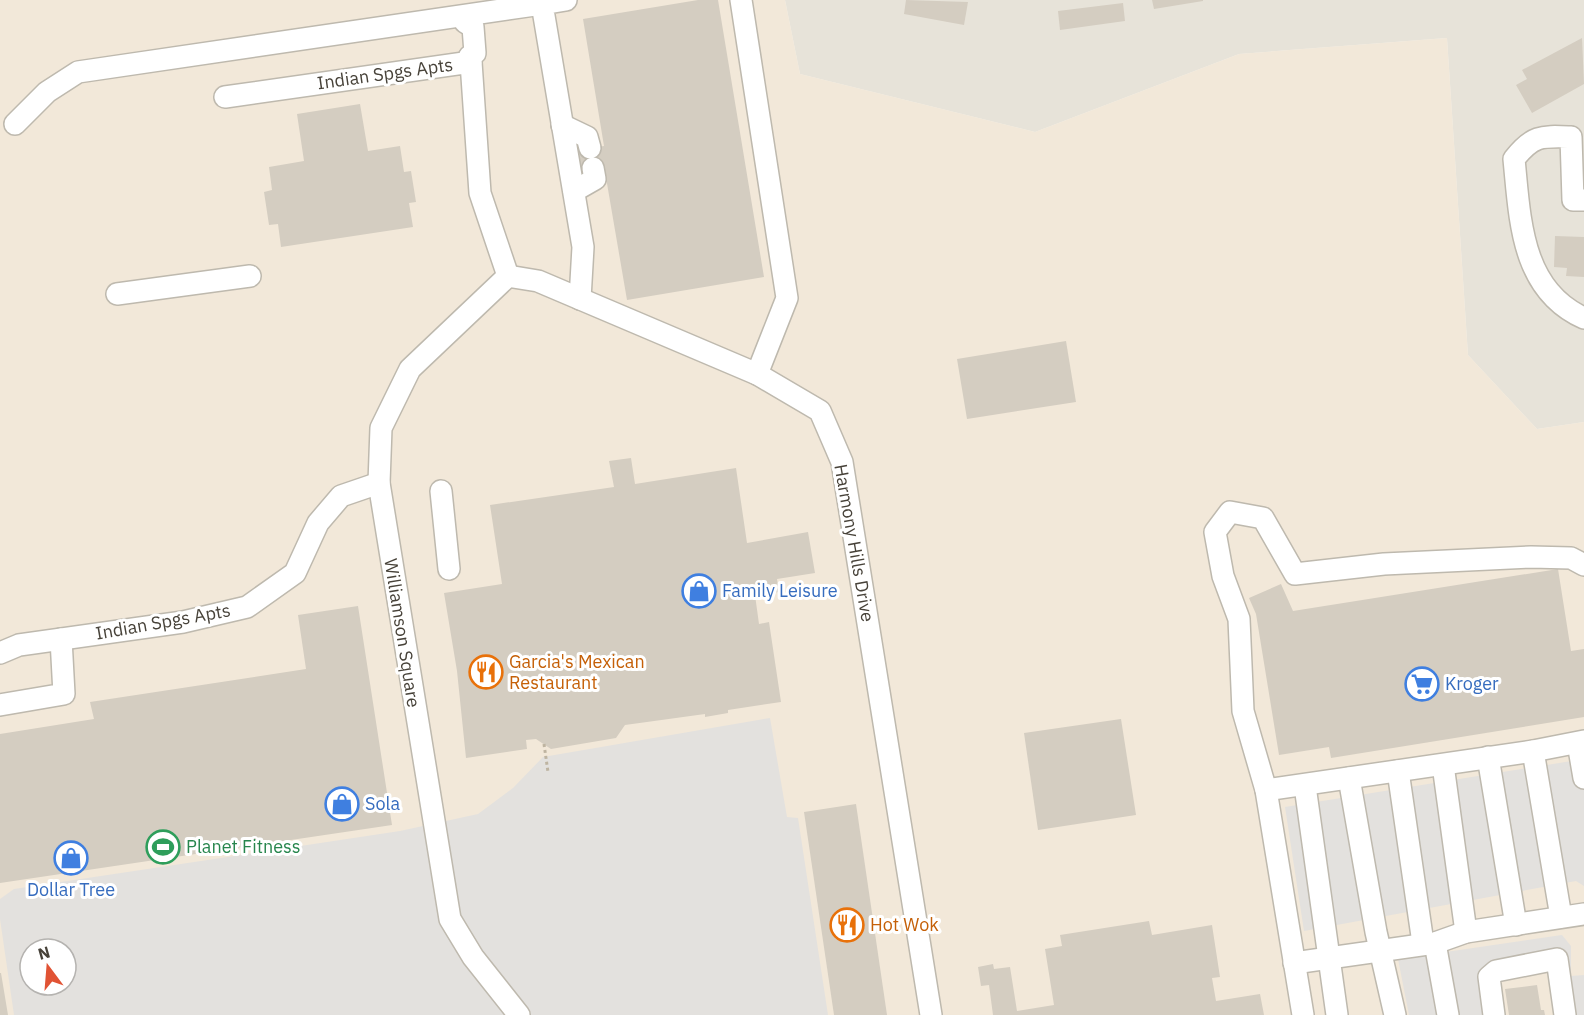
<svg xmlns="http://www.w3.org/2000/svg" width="1584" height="1015" viewBox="0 0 1584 1015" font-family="'IBM Plex Sans',sans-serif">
<rect width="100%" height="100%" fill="#f3f1eb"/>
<polygon fill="#e7e3d9" points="785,0 1584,0 1584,422 1537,429 1468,355 1447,38 1239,54 1035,132 800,74"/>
<path fill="#f2e8d9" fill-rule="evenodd" d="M0,0H785L800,74L1035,132L1239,54L1447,38L1468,355L1537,429L1584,422V1015H0ZM30,949H66V985H30Z"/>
<g fill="#e3e1de" fill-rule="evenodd">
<path d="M770,718L787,817L798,818L828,1015H14L0,919V899L14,889L400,831L478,814L513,788L543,757ZM30,949H66V985H30Z"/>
<polygon points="1584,759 1584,886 1576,881 1304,931 1285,807"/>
<polygon points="1562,935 1571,946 1571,976 1584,975 1584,1015 1567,1015 1555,954 1485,968 1491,1015 1409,1015 1398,959"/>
</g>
<g fill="#d4cdc1">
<polygon points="698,0 718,0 764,277 627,300 604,166 581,170 577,150 604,146 583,19"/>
<polygon points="906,0 968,2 964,25 904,14"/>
<polygon points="1152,0 1203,0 1203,1 1154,9"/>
<polygon points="1123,3 1125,21 1060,30 1058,11"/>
<polygon points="1582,38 1584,84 1532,113 1516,85 1527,79 1522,70"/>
<polygon points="360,104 368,151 400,146 404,172 411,171 416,202 409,203 413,227 281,247 278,224 269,225 264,192 272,190 269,167 304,161 297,114"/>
<polygon points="1555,236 1584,237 1584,277 1566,276 1567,268 1554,267"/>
<polygon points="1066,341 1076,402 967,419 957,359"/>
<polygon points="631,458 635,484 736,468 747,543 808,532 815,573 777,579 779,592 755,595 759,624 769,622 781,702 728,710 728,713 705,717 705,714 625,725 616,738 551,749 536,739 526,740 527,749 466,758 457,671 444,593 502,584 490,505 614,487 609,461"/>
<polygon points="1558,569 1571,651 1584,649 1584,717 1331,758 1329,747 1279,755 1256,614 1249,598 1281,584 1293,611"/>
<polygon points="358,606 392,825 0,883 0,734 94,719 90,702 306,669 298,615"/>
<polygon points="1121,719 1136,815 1038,830 1024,733"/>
<polygon points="856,804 887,1015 834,1015 804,812"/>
<polygon points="1149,921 1152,935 1212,925 1220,977 1212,978 1216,1001 1260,994 1264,1015 993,1015 989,985 981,986 978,967 993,964 994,969 1010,967 1017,1011 1054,1005 1045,949 1062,946 1060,935"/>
<polygon points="0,973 1,973 8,1015 0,1015"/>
<polygon points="1537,985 1541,1010 1544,1010 1545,1015 1509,1015 1505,989"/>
</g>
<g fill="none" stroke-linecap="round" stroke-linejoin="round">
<defs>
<g id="minor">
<polyline points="566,0 542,4 583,247 580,299"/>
<polyline points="741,0 787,298 757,374"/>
<polyline points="465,22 473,27 475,53 470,56 471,62"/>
<polyline points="225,97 471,62 480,193 508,276"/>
<polyline points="15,124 47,92 78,72 542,4"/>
<polyline points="562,125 587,137 590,148"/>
<polyline points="574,191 595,179 593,168"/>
<path d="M1584,200H1573L1571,137C1541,136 1533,135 1514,159C1520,219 1521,290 1584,318"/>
<polyline points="508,276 538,281 757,374 820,411 842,462 931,1015"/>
<polyline points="508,276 410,369 381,428 379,483 450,919 473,957 519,1015"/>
<polyline points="117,294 250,276"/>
<polyline points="441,491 449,569"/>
<polyline points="0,653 19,645 183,622 247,607 295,573 318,523 341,496 379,483"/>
<polyline points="0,705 64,694 61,639"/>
<polyline points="1578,743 1584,778"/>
<polyline points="1533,751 1561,917"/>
<polyline points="1488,757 1516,925"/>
<polyline points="1443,765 1466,932"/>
<polyline points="1398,771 1423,943"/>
<polyline points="1349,778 1376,932 1395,1015"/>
<polyline points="1305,786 1337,1015"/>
<polyline points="1266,790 1533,751 1584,741"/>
<polyline points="1435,943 1448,1015"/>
<polyline points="1294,963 1435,943 1466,932 1584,914"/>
<polyline points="1303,1015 1266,790 1243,711 1239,619 1223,576 1215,532 1230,512 1263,518 1295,574 1384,564 1531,557 1571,558 1584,565"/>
<polyline points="1494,1015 1489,977 1496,971 1557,959 1565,1015"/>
</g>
</defs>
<use href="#minor" stroke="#beb9ae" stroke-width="24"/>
<polyline stroke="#beb4a1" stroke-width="3" stroke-dasharray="3 3" stroke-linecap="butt" points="544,744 548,772"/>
<use href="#minor" stroke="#fff" stroke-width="21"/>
</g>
<defs>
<symbol id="shop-ring" viewBox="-11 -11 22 22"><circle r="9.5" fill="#fff" stroke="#3f7fe0" stroke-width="1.5"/><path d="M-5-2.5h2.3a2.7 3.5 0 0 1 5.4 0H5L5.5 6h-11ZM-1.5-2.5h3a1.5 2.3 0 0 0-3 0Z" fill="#3f7fe0"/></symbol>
<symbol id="restaurant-ring" viewBox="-11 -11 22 22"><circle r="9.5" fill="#fff" stroke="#e8710a" stroke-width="1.5"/><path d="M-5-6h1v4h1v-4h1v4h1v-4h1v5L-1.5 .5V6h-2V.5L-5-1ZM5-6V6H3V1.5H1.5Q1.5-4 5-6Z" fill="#e8710a"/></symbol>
<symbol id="supermarket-ring" viewBox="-11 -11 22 22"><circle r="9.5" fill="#fff" stroke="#3f7fe0" stroke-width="1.5"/><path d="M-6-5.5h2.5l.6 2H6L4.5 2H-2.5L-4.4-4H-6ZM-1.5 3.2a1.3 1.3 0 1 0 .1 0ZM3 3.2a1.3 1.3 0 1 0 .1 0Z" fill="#3f7fe0"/></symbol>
<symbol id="stadium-ring" viewBox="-11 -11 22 22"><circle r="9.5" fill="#fff" stroke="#2e9e5b" stroke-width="1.5"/><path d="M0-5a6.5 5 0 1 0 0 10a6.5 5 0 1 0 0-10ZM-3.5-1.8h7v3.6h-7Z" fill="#2e9e5b"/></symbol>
</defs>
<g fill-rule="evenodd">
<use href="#shop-ring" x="680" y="572" width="38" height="38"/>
<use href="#restaurant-ring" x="467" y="653" width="38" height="38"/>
<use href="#supermarket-ring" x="1403" y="665" width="38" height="38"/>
<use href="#shop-ring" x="323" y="785" width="38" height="38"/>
<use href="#stadium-ring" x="144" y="828" width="38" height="38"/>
<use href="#shop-ring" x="52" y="839" width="38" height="38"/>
<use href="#restaurant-ring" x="828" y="906" width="38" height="38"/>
</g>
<g text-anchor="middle" stroke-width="6" stroke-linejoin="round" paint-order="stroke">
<g font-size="18" fill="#474239" stroke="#fff">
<text transform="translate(385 74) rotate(-8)" y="6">Indian Spgs Apts</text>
<text transform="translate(854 543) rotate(80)" y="6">Harmony Hills Drive</text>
<text transform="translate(163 622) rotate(-10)" y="6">Indian Spgs Apts</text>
<text transform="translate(402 633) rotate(81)" y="6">Williamson Square</text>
</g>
<g font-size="18" fill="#366cbe" stroke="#fff" text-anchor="start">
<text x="722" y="597">Family Leisure</text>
<text x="1445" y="690">Kroger</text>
<text x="365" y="810">Sola</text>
<text x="71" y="896" text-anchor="middle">Dollar Tree</text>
</g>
<g font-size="18" fill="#c56008" stroke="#fff" text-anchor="start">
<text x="509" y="668">Garcia's Mexican<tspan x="509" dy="21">Restaurant</tspan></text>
<text x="870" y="931">Hot Wok</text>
</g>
<g font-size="18" fill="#27864d" stroke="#fff" text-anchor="start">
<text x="186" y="853">Planet Fitness</text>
</g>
</g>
<g transform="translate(48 967) rotate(344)"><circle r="28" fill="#ffffff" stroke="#b5b3b0" stroke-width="1.5"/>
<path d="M0-4.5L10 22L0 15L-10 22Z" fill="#e15334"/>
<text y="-9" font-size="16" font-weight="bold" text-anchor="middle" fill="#474239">N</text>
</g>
</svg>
